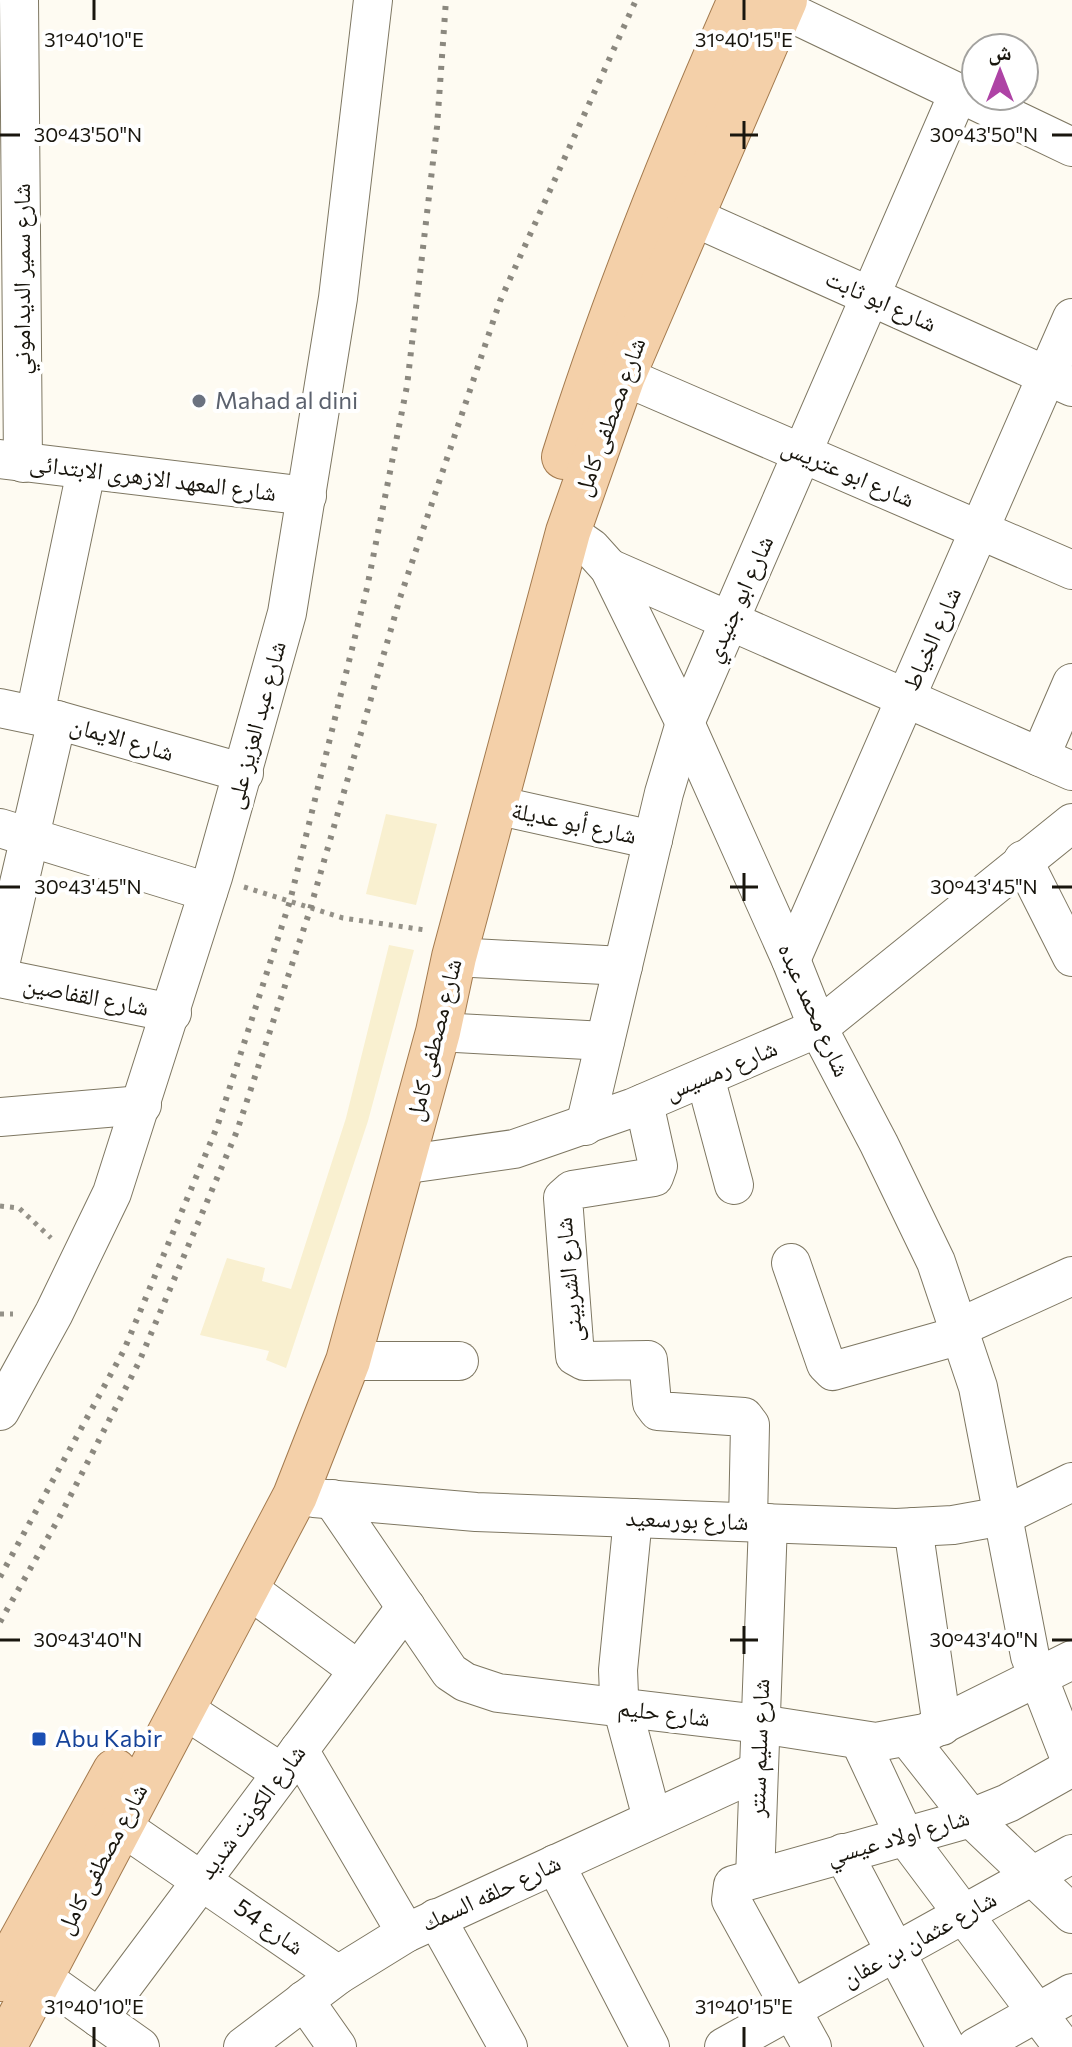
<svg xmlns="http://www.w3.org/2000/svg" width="1072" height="2047" viewBox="0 0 1072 2047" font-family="Commissioner,'Noto Naskh Arabic',sans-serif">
<rect width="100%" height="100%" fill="#fefbf2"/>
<g fill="#f9f0d0">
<polygon points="386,814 437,824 416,905 366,894"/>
<polygon points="389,945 414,950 368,1121 286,1368 266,1360 269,1351 200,1335 227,1258 265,1268 262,1281 291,1289 346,1118"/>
</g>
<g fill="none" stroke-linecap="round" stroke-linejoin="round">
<defs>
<g id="minor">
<polyline points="19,0 23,463"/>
<polyline points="764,0 1072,147"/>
<polyline points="689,215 1072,387"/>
<polyline points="623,376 1072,570"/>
<polyline points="0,459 307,496"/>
<polyline points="568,532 591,548 609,568 685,723 791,960 818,1028 879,1144 936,1262 978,1387 1030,1656 1072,1764"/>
<polyline points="609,568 1072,771"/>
<polyline points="0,708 57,720 244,773"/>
<polyline points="35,715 86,471"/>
<polyline points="1040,757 1072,683"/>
<polyline points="496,805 653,840"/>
<polyline points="0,828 208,892"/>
<polyline points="1023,860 1072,957"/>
<polyline points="454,957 623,966"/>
<polyline points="791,960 1072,318"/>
<polyline points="0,965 57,720"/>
<polyline points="0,978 172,1013"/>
<polyline points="438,1032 605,1041"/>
<polyline points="705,1077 734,1185"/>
<polyline points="644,1103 658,1166 654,1177 572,1190 563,1198 575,1356 584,1361 648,1360 652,1403 658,1411 744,1417 750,1425 748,1522"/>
<polyline points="0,1117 142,1105"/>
<polyline points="585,1126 664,793 685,723 958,94"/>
<polyline points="401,1165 514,1149 632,1108 818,1028 1072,823"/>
<polyline points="791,1263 826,1364 833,1371 961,1335"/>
<polyline points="958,1328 1072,1276"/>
<polyline points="348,1361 459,1361"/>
<polyline points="0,1411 54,1313 112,1193 213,877 287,613 338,298 373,0"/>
<polyline points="314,1498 476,1512 896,1528 953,1525 1003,1516 1072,1482"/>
<polyline points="332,1499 450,1672 465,1682 498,1693 760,1724 876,1742 925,1733 1072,1660"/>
<polyline points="633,1518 618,1670 619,1695 652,1818"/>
<polyline points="913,1527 942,1726"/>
<polyline points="247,1588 358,1670"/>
<polyline points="182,1708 282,1773"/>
<polyline points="908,1738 971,1818 1072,1914"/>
<polyline points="860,1741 904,1835 1063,2047"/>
<polyline points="299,1750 406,1933"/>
<polyline points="120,1825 338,1975"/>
<polyline points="843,1853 946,2047"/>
<polyline points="555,1864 650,2047"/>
<polyline points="755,1878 768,1523"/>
<polyline points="436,1918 508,2047"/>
<polyline points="40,1976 140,2047"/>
<polyline points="304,2000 337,2047"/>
<polyline points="99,2018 406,1607"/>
<polyline points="243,2047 338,1975 406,1933 758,1771"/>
<polyline points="724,2047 1072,1854"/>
<polyline points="812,2047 731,1900 733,1885 971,1818 1008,1803 1072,1767"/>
<polyline points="976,2047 1072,1993"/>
</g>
<g id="major">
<path d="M564,457C613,301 674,150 740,0"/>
<polyline points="0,1979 115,1771"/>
<polyline points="4,2047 295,1496 348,1361 438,1032 454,957 568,532 623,376 785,0"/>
</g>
</defs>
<use href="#minor" stroke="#7e7762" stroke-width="40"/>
<use href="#major" stroke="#a37a4e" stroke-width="46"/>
<g stroke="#949188" stroke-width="5" stroke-dasharray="4 6" stroke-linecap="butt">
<polyline points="244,887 343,918 425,930"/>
<polyline points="0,1206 19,1208 51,1238"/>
<polyline points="0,1314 13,1314"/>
</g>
<use href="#minor" stroke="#fff" stroke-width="38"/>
<use href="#major" stroke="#f4d0a9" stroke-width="44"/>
<g stroke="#8b887f" stroke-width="6" stroke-dasharray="4 8" stroke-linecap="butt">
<polyline points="0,1577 124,1350 217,1127 290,901 367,588 407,386 437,127 446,0"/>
<polyline points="0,1622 59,1518 139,1362 237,1131 309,913 400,598 500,301 636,0"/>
</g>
</g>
<path fill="none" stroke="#19160e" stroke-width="3" d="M94,0V20M744,0V20M744,121V149M0,135H20M730,135H758M1052,135H1072M744,873V901M0,887H20M730,887H758M1052,887H1072M744,1626V1654M0,1640H20M730,1640H758M1052,1640H1072M94,2027V2047M744,2027V2047"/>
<circle fill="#6b7280" stroke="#fff" stroke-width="3" cx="199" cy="401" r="8"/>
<rect fill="#1a4fb4" stroke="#fff" stroke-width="3" x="31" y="1731" width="16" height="16" rx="4"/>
<g text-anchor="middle" stroke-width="8" stroke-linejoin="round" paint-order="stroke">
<g font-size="24" fill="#19160e" stroke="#fff">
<text transform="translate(22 279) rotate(-90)" y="8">شارع سمير الديداموني</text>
<text transform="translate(881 301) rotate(24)" y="8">شارع ابو ثابت</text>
<text transform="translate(610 417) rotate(-70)" y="8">شارع مصطفى كامل</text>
<text transform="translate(848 473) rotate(23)" y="8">شارع ابو عتريس</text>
<text transform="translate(153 478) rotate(7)" y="8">شارع المعهد الازهرى الابتدائى</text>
<text transform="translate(739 599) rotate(-66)" y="8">شارع ابو جنيدي</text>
<text transform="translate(932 639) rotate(-66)" y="8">شارع الخياط</text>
<text transform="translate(256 725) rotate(-75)" y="8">شارع عبد العزيز على</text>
<text transform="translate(122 739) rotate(16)" y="8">شارع الايمان</text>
<text transform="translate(574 823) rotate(12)" y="8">شارع أبو عديلة</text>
<text transform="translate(86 996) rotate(11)" y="8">شارع القفاصين</text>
<text transform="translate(814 1010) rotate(66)" y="8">شارع محمد عبده</text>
<text transform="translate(434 1040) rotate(-76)" y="8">شارع مصطفى كامل</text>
<text transform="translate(721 1070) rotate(-23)" y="8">شارع رمسيس</text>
<text transform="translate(569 1280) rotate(-95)" y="8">شارع الشربينى</text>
<text transform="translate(687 1520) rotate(2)" y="8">شارع بورسعيد</text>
<text transform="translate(664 1713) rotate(7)" y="8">شارع حليم</text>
<text transform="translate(759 1748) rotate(-88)" y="8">شارع سليم سنتر</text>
<text transform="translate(252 1812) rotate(-53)" y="8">شارع الكونت شديد</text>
<text transform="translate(898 1837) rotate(-16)" y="8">شارع اولاد عيسي</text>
<text transform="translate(102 1859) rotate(-62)" y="8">شارع مصطفى كامل</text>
<text transform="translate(491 1893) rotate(-25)" y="8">شارع حلقه السمك</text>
<text transform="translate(269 1927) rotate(35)" y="8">شارع 54</text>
<text transform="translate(919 1939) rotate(-29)" y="8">شارع عثمان بن عفان</text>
</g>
<g font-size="24" fill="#5b616d" stroke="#fff" text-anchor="start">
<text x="215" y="409">Mahad al dini</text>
</g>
<g font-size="24" fill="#164399" stroke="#fff" text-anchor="start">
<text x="55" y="1747">Abu Kabir</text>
</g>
</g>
<g font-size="20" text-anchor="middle" fill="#19160e" stroke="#fff" stroke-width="8" stroke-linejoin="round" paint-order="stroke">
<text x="94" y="47">31°40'10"E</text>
<text x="744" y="47">31°40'15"E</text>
<text x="88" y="142">30°43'50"N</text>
<text x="984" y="142">30°43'50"N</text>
<text x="88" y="894">30°43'45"N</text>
<text x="984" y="894">30°43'45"N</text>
<text x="88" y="1647">30°43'40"N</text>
<text x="984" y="1647">30°43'40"N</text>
<text x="94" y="2014">31°40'10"E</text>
<text x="744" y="2014">31°40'15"E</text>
</g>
<g transform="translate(1000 72)"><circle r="38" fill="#ffffff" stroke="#a3a29f" stroke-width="2"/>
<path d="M0-6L14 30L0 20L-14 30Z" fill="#ae43a5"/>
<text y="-12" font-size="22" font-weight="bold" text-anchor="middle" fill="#19160e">ش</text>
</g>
</svg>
